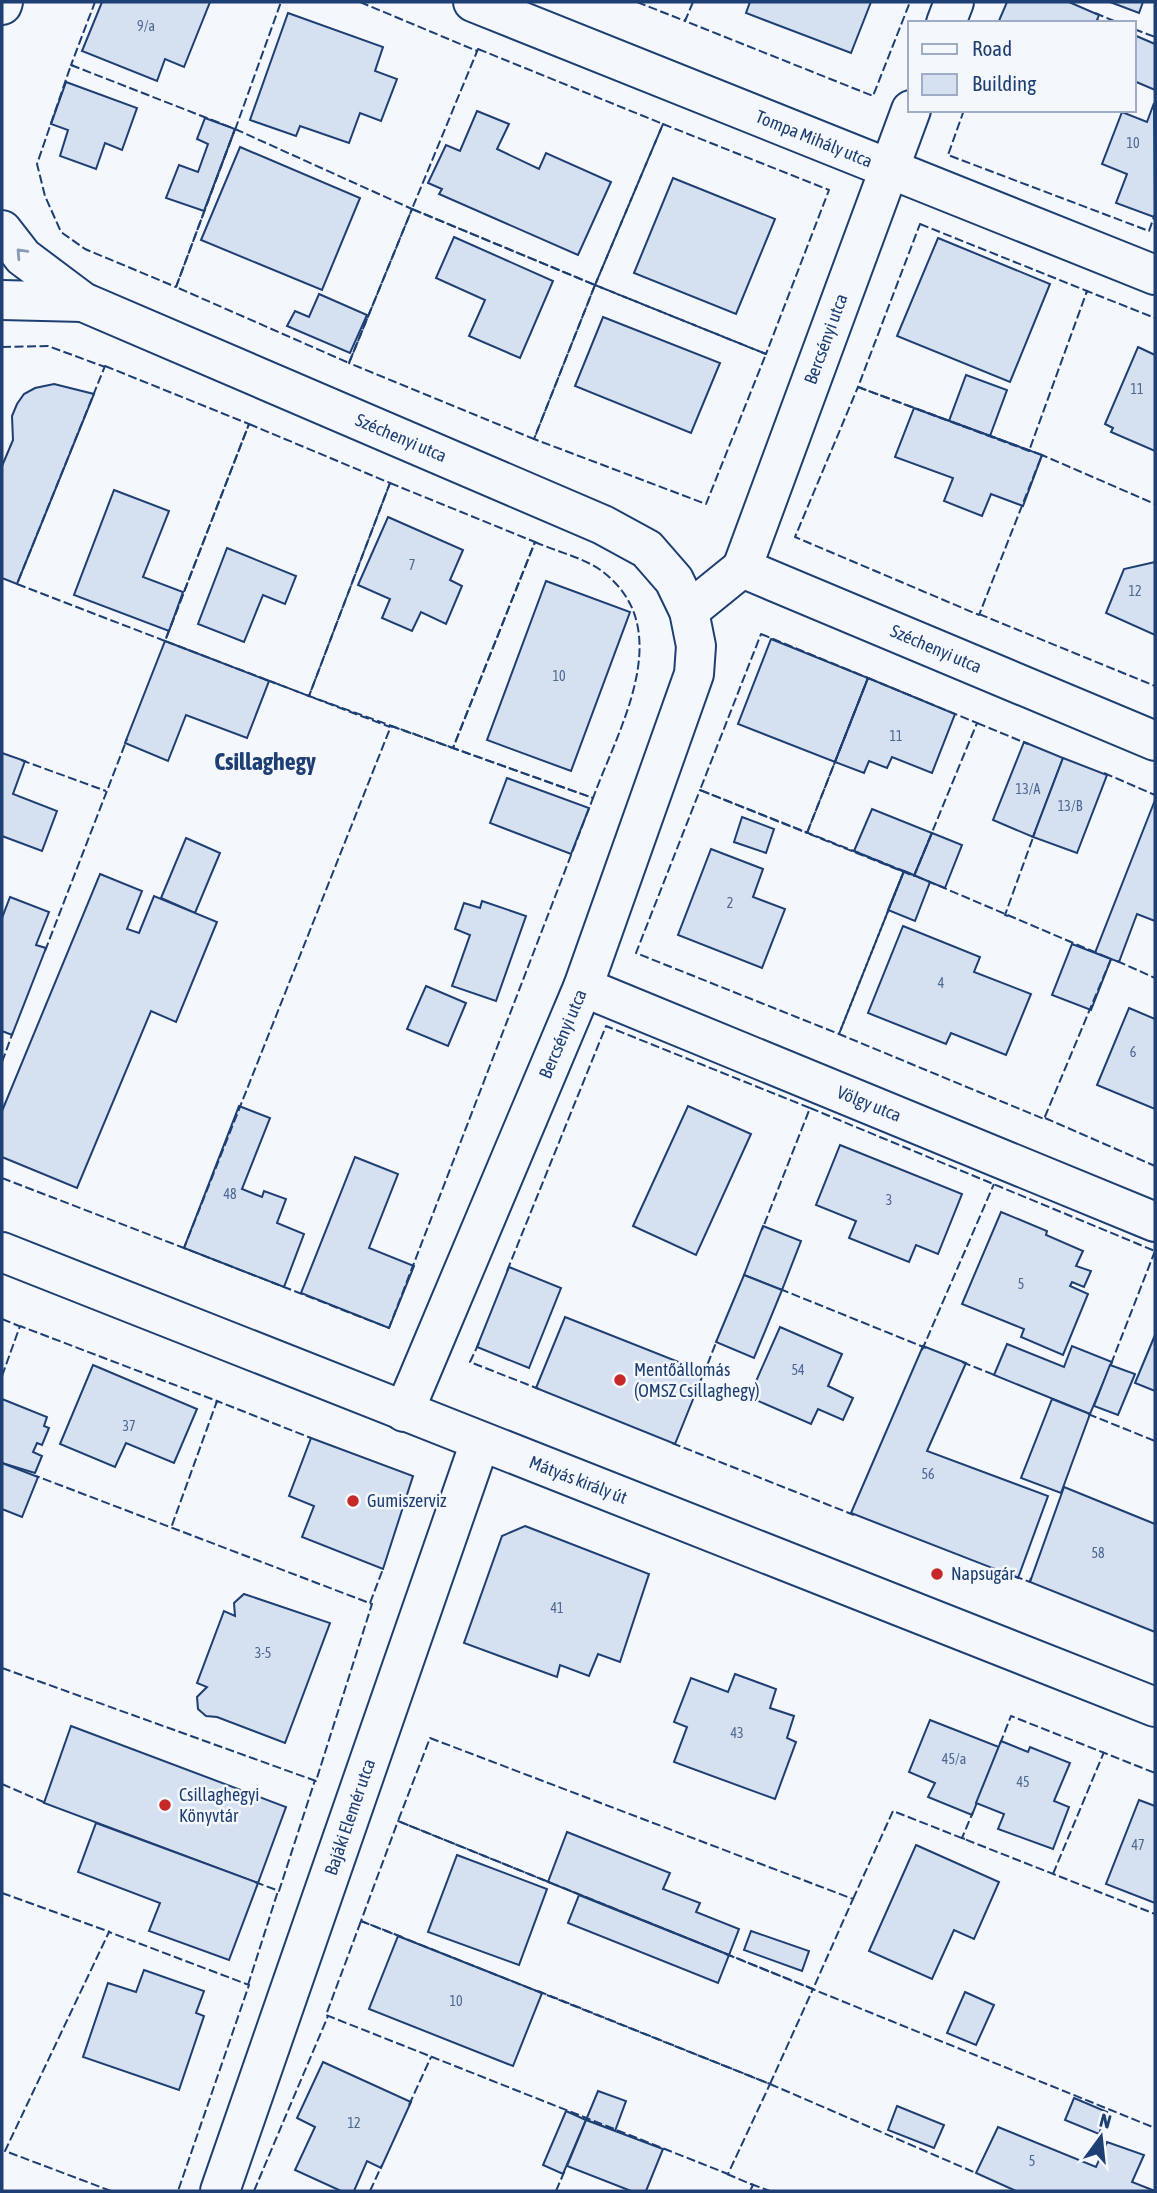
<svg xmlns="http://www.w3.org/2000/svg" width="1157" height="2193" viewBox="0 0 1157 2193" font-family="'Asap Condensed',sans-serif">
<rect width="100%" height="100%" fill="#f4f7fb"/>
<g fill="#d5e0f0" stroke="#1d3f73" stroke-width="2">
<polygon points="102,2 210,2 184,67 165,59 157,81 82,51"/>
<polygon points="750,2 871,2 851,53 746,13"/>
<polygon points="1007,2 1069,2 1099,15 1097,20 1104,23 998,23"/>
<polygon points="1110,2 1143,2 1139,13"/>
<polygon points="288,13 383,47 375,71 397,79 381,121 360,113 349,143 300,126 296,136 250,120"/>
<polygon points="1134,35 1155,44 1155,90 1134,81"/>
<polygon points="66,82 137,108 122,150 105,143 96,169 60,156 68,130 51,124"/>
<polygon points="1154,103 1155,214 1154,217 1116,203 1127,174 1102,164 1122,112 1147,122"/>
<polygon points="477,111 509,124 497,149 539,169 546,153 611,182 578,255 439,194 442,189 428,183 446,145 460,151"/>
<polygon points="205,118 235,129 204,211 166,198 179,165 198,172 208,144 197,139"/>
<polygon points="240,147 360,198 322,290 201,240"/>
<polygon points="673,178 775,219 736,314 634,273"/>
<polygon points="454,237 553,281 520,358 469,336 485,300 436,278"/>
<polygon points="938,238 1050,284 1010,382 897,336"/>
<polygon points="319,294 367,315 350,353 287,326 295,311 309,317"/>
<polygon points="603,317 720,363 691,433 575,386"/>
<polygon points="1138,347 1155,355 1155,451 1111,432 1113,428 1105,424"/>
<polygon points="966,375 1007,390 990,436 949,421"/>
<polygon points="54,384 94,394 17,584 2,578 2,466 13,440 12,416 17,404 24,394 35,388"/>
<polygon points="914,408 1042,455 1023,506 991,494 982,516 944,501 953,478 895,457"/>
<polygon points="114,490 169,511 143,577 183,592 169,631 74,595"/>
<polygon points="388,517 463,550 450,580 462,586 446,624 421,612 412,631 382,618 390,599 358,585"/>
<polygon points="227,548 296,576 285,604 263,595 244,642 198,624"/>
<polygon points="1155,562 1155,635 1106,613 1124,569"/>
<polygon points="546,581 630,612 571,771 487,740"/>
<polygon points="771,639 868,678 835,762 738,724"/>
<polygon points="165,641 269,681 247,738 186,715 168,761 125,743"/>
<polygon points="868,678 955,714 932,773 892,757 887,768 869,761 864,773 835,762"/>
<polygon points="1024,742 1063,758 1033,837 993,820"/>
<polygon points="2,753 25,761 13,794 57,811 42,851 2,836"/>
<polygon points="1063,758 1107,775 1077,853 1033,837"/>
<polygon points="507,778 589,808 571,854 490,823"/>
<polygon points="1155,800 1155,921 1137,914 1119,962 1095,953"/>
<polygon points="872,809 932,833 914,876 854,851"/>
<polygon points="742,817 774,829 766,853 734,842"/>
<polygon points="932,833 962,845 945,888 914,876"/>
<polygon points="186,838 220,853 195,913 161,898"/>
<polygon points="711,849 763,869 753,897 785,909 762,968 678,935"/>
<polygon points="904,871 930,882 915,921 888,910"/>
<polygon points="100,874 142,891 127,929 139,933 154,896 217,922 176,1022 151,1011 77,1188 2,1157 2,1111"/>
<polygon points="10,897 49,912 36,945 46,948 12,1035 2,1031 2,918"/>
<polygon points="482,901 526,916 496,1001 452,986 470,935 455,929 464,903 480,908"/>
<polygon points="903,926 980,957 974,972 1031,994 1006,1055 951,1033 946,1044 868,1013"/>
<polygon points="1072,944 1111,959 1091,1010 1052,995"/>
<polygon points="426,986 466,1003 448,1046 407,1029"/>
<polygon points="1129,1008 1155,1019 1155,1109 1097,1085"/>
<polygon points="239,1106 270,1118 242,1189 262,1197 264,1191 286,1199 277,1223 304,1234 284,1287 184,1248"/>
<polygon points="688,1106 751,1134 696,1255 633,1226"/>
<polygon points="840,1145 962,1194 938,1254 916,1245 909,1262 849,1238 856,1221 816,1205"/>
<polygon points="355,1157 398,1174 369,1248 414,1266 389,1328 301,1293"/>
<polygon points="1001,1212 1047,1231 1046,1235 1083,1251 1076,1266 1091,1271 1084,1287 1072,1282 1070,1286 1088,1294 1063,1355 1021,1337 1024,1329 962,1304"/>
<polygon points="763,1226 801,1241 782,1290 744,1275"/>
<polygon points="509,1267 561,1288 529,1368 477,1347"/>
<polygon points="744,1275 782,1290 754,1358 716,1342"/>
<polygon points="565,1317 704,1372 675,1444 536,1388"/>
<polygon points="780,1327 842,1354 828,1386 853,1398 843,1420 818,1409 811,1424 749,1397"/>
<polygon points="1155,1335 1155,1391 1135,1383"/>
<polygon points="1007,1344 1064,1367 1072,1346 1112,1362 1090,1414 994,1375"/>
<polygon points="923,1346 966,1363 927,1451 1048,1496 1018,1578 851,1513"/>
<polygon points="93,1365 197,1409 174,1463 126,1443 115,1467 60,1444"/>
<polygon points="1110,1365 1135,1374 1118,1415 1094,1406"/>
<polygon points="2,1399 47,1417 44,1426 49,1428 42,1445 37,1443 33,1452 42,1456 35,1473 2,1463"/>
<polygon points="1052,1399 1090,1414 1061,1493 1021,1478"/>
<polygon points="311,1438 413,1476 383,1569 302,1537 314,1506 289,1496"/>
<polygon points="2,1463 38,1477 22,1517 2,1509"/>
<polygon points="1064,1487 1155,1524 1155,1632 1030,1582"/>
<polygon points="525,1526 649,1574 620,1662 598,1654 589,1676 560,1665 557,1677 464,1643 502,1536"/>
<polygon points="244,1594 330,1623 285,1743 217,1717 206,1716 198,1709 197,1697 207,1687 197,1683 224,1611 235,1616 234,1603"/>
<polygon points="735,1674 776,1689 770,1708 794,1716 787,1738 796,1742 775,1799 674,1762 687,1727 674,1722 691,1678 728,1692"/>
<polygon points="930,1720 999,1747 972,1815 928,1797 935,1783 909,1772"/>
<polygon points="71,1726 286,1807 258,1883 44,1803"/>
<polygon points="1001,1741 1028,1752 1030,1747 1070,1763 1054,1801 1069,1807 1053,1849 998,1829 1004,1814 976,1803"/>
<polygon points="1139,1800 1155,1806 1155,1903 1106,1884"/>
<polygon points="96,1823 258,1883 229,1960 149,1931 160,1903 78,1872"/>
<polygon points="567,1832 670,1873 663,1889 700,1903 696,1912 739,1929 729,1955 548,1882"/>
<polygon points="916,1845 999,1882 974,1939 954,1930 932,1979 869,1951"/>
<polygon points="457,1855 547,1889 519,1965 428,1932"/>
<polygon points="579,1895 729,1955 718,1983 568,1923"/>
<polygon points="751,1931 809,1951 802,1971 744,1950"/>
<polygon points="398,1936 542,1993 513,2066 369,2009"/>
<polygon points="144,1970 204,1991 196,2013 204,2016 179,2090 83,2057 108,1983 136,1992"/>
<polygon points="965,1992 994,2005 976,2045 947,2033"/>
<polygon points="323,2062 411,2102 381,2168 367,2161 354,2191 341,2191 295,2170 315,2127 297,2118"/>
<polygon points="598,2091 626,2101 615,2131 586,2120"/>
<polygon points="1074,2098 1107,2112 1099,2134 1065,2120"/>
<polygon points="897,2106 944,2125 934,2148 888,2130"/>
<polygon points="566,2111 586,2120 563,2174 543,2165"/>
<polygon points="586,2120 663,2149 646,2191 631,2191 567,2166"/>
<polygon points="998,2127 1096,2167 1107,2142 1144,2155 1132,2182 1155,2191 1016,2191 976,2173"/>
</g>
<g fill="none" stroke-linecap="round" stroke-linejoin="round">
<defs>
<g id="street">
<polyline points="473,2 1155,275"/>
<polyline points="946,23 954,2"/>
<polyline points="742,568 911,110"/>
<polyline points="689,611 742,568 1155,741"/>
<polyline points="583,987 1155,1222"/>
<polyline points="220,2191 480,1442"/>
</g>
<g id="secondary">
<polyline points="2,230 23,257 83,302 603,525 647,549 674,580 689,611 696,646 694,674 583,987 404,1412"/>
<polyline points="2,300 83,302"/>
<polyline points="2,1252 1155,1707"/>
</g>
<polyline id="primary" points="2,5 3,2"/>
</defs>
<use href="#street" stroke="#1d3f73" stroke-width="42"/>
<use href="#secondary" stroke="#1d3f73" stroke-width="42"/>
<use href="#primary" stroke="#1d3f73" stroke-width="42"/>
<use href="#street" stroke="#f4f7fb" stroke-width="38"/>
<use href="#secondary" stroke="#f4f7fb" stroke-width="38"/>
<use href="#primary" stroke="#f4f7fb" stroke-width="38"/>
<g stroke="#1d3f73" stroke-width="2" stroke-dasharray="9 3.5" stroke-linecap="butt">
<polyline points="360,2 477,51"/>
<polyline points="637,2 685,21 686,18"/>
<polyline points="693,2 685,21 873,96 910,2"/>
<polyline points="1095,13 1119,23"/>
<polyline points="1134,29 1155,37"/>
<polygon points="478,49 663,124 595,285 412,209"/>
<polygon points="71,65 235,129 176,287 85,249 61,232 45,196 37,164"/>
<polyline points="74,66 71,65 95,2"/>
<polyline points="964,110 948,155 1149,231 1155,214"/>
<polygon points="663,124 829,190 766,354 595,285"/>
<polygon points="235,129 412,209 349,363 176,287"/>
<polyline points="235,130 281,2"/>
<polygon points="412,209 595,285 534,439 349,363"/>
<polygon points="920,224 1087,291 1029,451 858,387"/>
<polygon points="595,285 766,354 706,504 534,439"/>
<polyline points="1086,294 1087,291 1155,318"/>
<polyline points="2,347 48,346 105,367"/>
<polygon points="105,366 249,424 165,641 17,584"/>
<polygon points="858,387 1042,455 979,615 795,537"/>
<polygon points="249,424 390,483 309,696 165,641"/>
<polyline points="1041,458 1042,455 1155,504"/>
<polygon points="390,483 535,542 453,748 309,696"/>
<path d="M535,542C555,551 581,557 599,569C680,626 619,727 593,798L453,748Z"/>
<polyline points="979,614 1155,686"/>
<polygon points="761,634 868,678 807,833 700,790"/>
<polygon points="868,678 977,723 914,876 807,833"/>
<polyline points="267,680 390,727"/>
<polyline points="977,723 1028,744"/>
<polygon points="391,726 593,798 389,1328 184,1248"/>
<polyline points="21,760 106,791"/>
<polyline points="1104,773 1155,795"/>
<polygon points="700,790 904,871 839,1034 636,953"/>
<polygon points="904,871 1111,959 1044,1119 839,1034"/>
<polyline points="1008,916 1005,915 1035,832"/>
<polyline points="45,951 127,739"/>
<polyline points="1117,961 1155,978"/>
<polyline points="2,1062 13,1032"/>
<polyline points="810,1108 1155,1251"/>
<polyline points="1045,1118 1155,1166"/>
<polyline points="2,1178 184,1248"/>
<polyline points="507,1271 606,1026 810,1108 762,1230"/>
<polyline points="780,1289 926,1348"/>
<polyline points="2,1319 19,1326"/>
<polyline points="479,1343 470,1362 539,1389"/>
<polyline points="922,1350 994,1184"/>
<polyline points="962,1362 997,1376"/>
<polyline points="1111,1364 1155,1251"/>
<polyline points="2,1376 20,1326 217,1401 171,1528"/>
<polyline points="703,1376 717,1340"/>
<polyline points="216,1404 217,1401 311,1438"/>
<polyline points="1088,1414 1155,1441"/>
<polyline points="672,1443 854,1515"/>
<polyline points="1014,1576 1030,1582 1031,1577"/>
<polyline points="370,1603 383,1569"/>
<polyline points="2,1668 316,1781 372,1604 36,1476"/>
<polygon points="430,1738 853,1899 813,1989 398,1821"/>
<polyline points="1000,1744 1011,1716 1155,1773"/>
<polyline points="2,1784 48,1804"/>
<polyline points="965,1839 962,1838 973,1812"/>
<polyline points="1053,1874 1104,1752"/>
<polyline points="255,1882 279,1891 315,1780"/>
<polyline points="2,1893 110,1932"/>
<polyline points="853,1899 893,1811 1155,1914"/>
<polygon points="361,1921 770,2084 728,2174 326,2015"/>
<polyline points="402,1937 361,1921 398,1821 551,1883"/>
<polyline points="726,1954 1155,2128"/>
<polyline points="248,1985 278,1891"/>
<polyline points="538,1991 770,2084 813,1989"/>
<polyline points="770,2084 976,2173"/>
<polyline points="409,2105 431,2057"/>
<polyline points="727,2174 753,2185 750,2191"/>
<polyline points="751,2184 770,2191"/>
<polyline points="111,2191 5,2151 109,1932 249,1985 178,2191"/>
<polyline points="254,2191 328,2016"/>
<polyline points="370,2191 382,2165"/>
<polyline points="556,2191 565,2170"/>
</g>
</g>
<defs><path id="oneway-chevron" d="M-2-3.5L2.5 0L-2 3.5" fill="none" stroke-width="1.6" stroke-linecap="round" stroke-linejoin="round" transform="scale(1.75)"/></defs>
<use stroke="#889bb7" href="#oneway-chevron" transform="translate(21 253) rotate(-133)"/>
<g fill="#c62828" stroke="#f4f7fb" stroke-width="2.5">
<circle cx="620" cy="1380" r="7"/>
<circle cx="353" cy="1501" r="7"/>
<circle cx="937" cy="1574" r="7"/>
<circle cx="165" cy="1805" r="7"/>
</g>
<g text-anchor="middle" stroke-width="5" stroke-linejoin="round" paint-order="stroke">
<g font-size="14" fill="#4b6792">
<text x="146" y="31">9/a</text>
<text x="1133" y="148">10</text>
<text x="1137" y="394">11</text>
<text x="412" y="570">7</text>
<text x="1135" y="596">12</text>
<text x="559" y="681">10</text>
<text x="896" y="741">11</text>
<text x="1028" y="794">13/A</text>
<text x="1070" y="811">13/B</text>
<text x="730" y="908">2</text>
<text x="941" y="988">4</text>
<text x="1133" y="1057">6</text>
<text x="230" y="1199">48</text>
<text x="889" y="1205">3</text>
<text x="1021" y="1289">5</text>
<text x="798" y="1375">54</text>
<text x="129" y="1431">37</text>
<text x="928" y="1479">56</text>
<text x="1098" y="1558">58</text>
<text x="557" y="1613">41</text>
<text x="263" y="1658">3-5</text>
<text x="737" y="1738">43</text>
<text x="954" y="1764">45/a</text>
<text x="1023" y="1787">45</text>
<text x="1138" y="1850">47</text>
<text x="456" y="2006">10</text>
<text x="354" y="2128">12</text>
<text x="1032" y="2166">5</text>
</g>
<g font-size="18" fill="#1d3f73" stroke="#f4f7fb">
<text transform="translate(814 139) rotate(22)" y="6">Tompa Mihály utca</text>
<text transform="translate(826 339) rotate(-70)" y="6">Bercsényi utca</text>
<text transform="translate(401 438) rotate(23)" y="6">Széchenyi utca</text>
<text transform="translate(936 649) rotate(23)" y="6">Széchenyi utca</text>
<text transform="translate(563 1034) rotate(-67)" y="6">Bercsényi utca</text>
<text transform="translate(869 1104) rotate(22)" y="6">Völgy utca</text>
<text transform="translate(578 1480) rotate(21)" y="6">Mátyás király út</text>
<text transform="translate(350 1817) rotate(-71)" y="6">Bajáki Elemér utca</text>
</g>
<g font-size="18" fill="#1d3f73" stroke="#f4f7fb" text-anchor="start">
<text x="634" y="1376">Mentőállomás<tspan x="634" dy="21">(OMSZ Csillaghegy)</tspan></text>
<text x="367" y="1507">Gumiszerviz</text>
<text x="951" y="1580">Napsugár</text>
<text x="179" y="1801">Csillaghegyi<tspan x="179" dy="21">Könyvtár</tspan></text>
</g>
<g font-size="24" font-weight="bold" fill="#1d3f73" stroke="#f4f7fb">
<text x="265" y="770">Csillaghegy</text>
</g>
</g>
<rect width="1157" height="2193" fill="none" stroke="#1d3f73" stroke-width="7"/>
<rect x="908" y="21" width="228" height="91" fill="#f4f7fb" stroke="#9eadc5" stroke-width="2"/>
<rect x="922" y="44" width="35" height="10" fill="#f4f7fb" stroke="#9eadc5" stroke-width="2"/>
<text x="972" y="56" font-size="21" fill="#1d3f73">Road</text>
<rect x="922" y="74" width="35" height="21" fill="#d5e0f0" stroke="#9eadc5" stroke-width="2"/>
<text x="972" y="91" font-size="21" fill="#1d3f73">Building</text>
<g transform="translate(1101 2137) rotate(15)" stroke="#f4f7fb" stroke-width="5" paint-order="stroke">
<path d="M0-5L12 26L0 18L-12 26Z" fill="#1d3f73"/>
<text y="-10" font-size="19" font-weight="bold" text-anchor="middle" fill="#1d3f73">N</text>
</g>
</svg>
